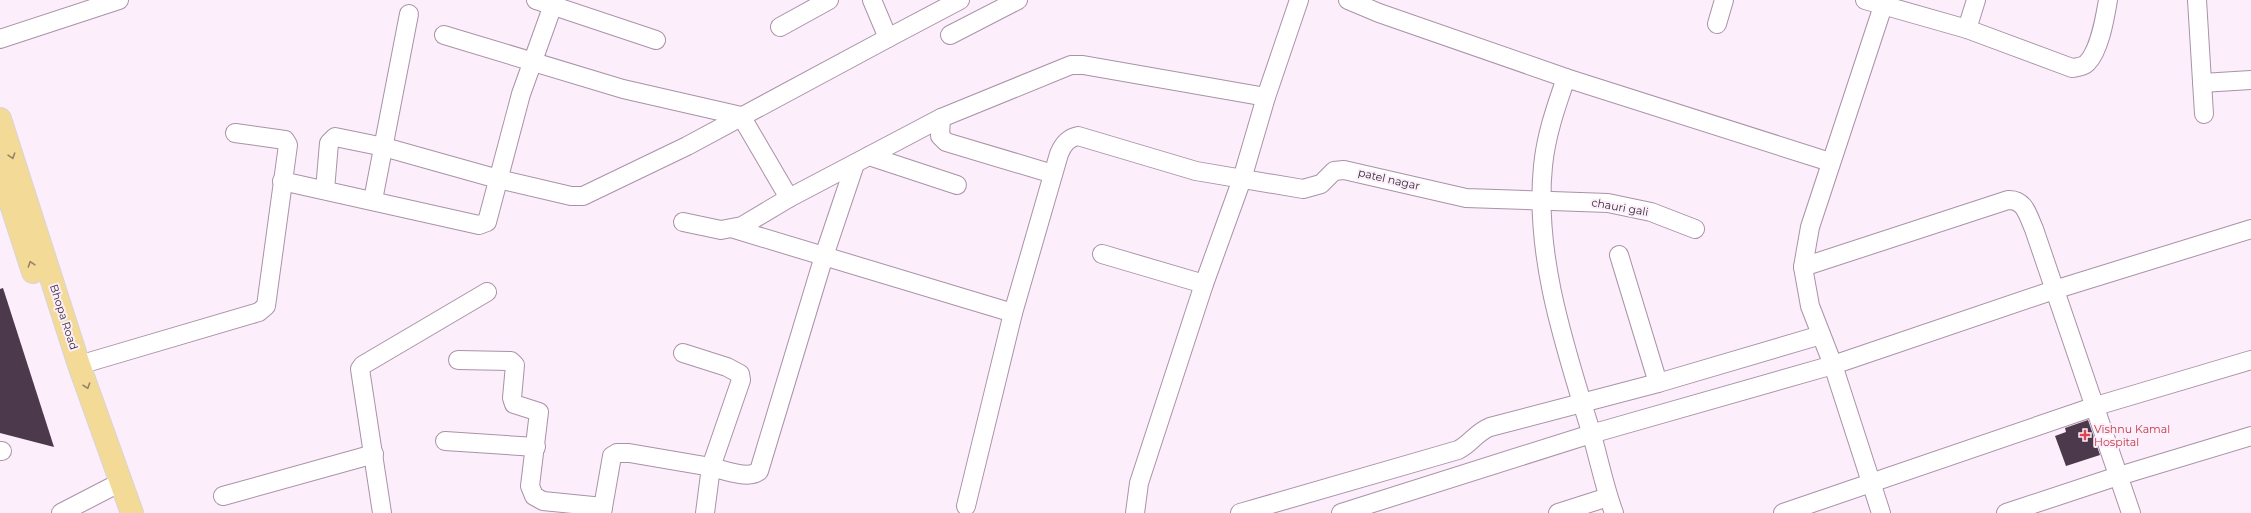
<svg xmlns="http://www.w3.org/2000/svg" width="2251" height="513" viewBox="0 0 2251 513" font-family="Montserrat,sans-serif">
<rect width="100%" height="100%" fill="#fdeefc"/>
<g fill="#4c394b">
<polygon points="3,288 54,447 0,433 0,289"/>
<polygon points="2088,420 2100,455 2066,466 2055,436 2066,432 2065,428"/>
</g>
<g fill="none" stroke-linecap="round" stroke-linejoin="round">
<defs>
<g id="street">
<polyline points="536,0 656,40"/>
<polyline points="1348,0 1379,13 1566,78 1830,162"/>
<polyline points="1865,0 1967,29 1976,0"/>
<polyline points="2197,0 2204,114"/>
<polyline points="1717,24 1724,0"/>
<polyline points="780,27 829,0"/>
<path d="M1967,29L2072,68C2078,67 2083,67 2087,63C2100,50 2105,17 2108,0"/>
<polyline points="444,35 623,89 741,116 789,198"/>
<polyline points="950,35 1018,0"/>
<polyline points="888,38 960,0"/>
<polyline points="0,39 119,0"/>
<path d="M1566,78C1556,107 1546,135 1543,166C1534,256 1565,347 1591,432C1599,459 1604,486 1614,513"/>
<polyline points="2202,83 2251,80"/>
<polyline points="941,118 940,136 946,142 1053,174"/>
<polyline points="869,156 957,185"/>
<polyline points="282,181 479,225 487,222 521,94 553,5"/>
<polyline points="325,190 329,143 335,137 384,147 498,179 571,196 583,196 687,146 888,38 872,0"/>
<polyline points="373,200 409,14"/>
<polyline points="683,222 721,230 742,226 789,198 941,118 1071,65 1083,65 1266,97"/>
<polyline points="734,229 1013,313"/>
<polyline points="1102,254 1204,284"/>
<polyline points="1619,255 1658,383"/>
<path d="M1803,267L2008,200C2025,199 2028,216 2034,229L2131,513"/>
<path d="M683,353L727,367L740,374L741,380L711,467C724,470 749,480 759,471L824,256L855,164"/>
<polyline points="458,360 511,361 515,365 512,398 514,404 539,412 530,486 534,496 543,501 603,507"/>
<polyline points="79,365 259,312 266,306 288,145 285,140 235,133"/>
<polyline points="445,441 536,447"/>
<polyline points="0,451 2,451"/>
<polyline points="223,496 374,454"/>
<path d="M966,506L1013,313L1059,154C1063,144 1068,138 1078,136L1196,171L1303,189L1321,184L1334,171L1344,170L1466,198L1608,203L1651,212L1695,229"/>
<polyline points="61,513 121,482"/>
<polyline points="382,513 360,369 363,365 487,292"/>
<polyline points="602,513 612,456 617,453 629,453 711,467 705,513"/>
<polyline points="1135,513 1139,483 1204,284 1242,179 1266,97 1299,0"/>
<path d="M1240,513L1458,450C1471,444 1475,433 1490,427L1658,383L1821,335"/>
<polyline points="1341,513 1591,434 1833,365 2054,290 2251,229"/>
<polyline points="1558,513 1608,497"/>
<polyline points="1783,513 2096,406 2251,360"/>
<polyline points="1881,513 1833,365 1810,306 1803,267 1810,227 1883,6"/>
<polyline points="2006,513 2109,479 2251,436"/>
</g>
<g id="primary">
<polyline points="0,119 79,365 132,513"/>
<polyline points="0,170 33,272"/>
</g>
</defs>
<use href="#street" stroke="#a992a8" stroke-width="20"/>
<use href="#primary" stroke="#d7d5d7" stroke-width="24"/>
<use href="#street" stroke="#fff" stroke-width="18"/>
<use href="#primary" stroke="#f4da97" stroke-width="22"/>
</g>
<defs><path id="oneway-chevron" d="M-2-3.5L2.5 0L-2 3.5" fill="none" stroke-width="1.6" stroke-linecap="round" stroke-linejoin="round"/></defs>
<g stroke="#968466">
<use href="#oneway-chevron" transform="translate(12 156) rotate(72)"/>
<use href="#oneway-chevron" transform="translate(31 264) rotate(-108)"/>
<use href="#oneway-chevron" transform="translate(87 386) rotate(71)"/>
</g>
<path fill="#e0444e" stroke="#fdeefc" stroke-width="1.5" d="M2083 429h4v4h4v4h-4v4h-4v-4h-4v-4h4z"/>
<g text-anchor="middle" stroke-width="4" stroke-linejoin="round" paint-order="stroke">
<g font-size="11" fill="#372e36" stroke="#fdeefc">
<text transform="translate(1389 179) rotate(13)" y="4">patel nagar</text>
<text transform="translate(1620 207) rotate(10)" y="4">chauri gali</text>
<text transform="translate(64 317) rotate(72)" y="4">Bhopa Road</text>
</g>
<g font-size="11" fill="#be3a42" stroke="#fdeefc" text-anchor="start">
<text x="2094" y="433">Vishnu Kamal<tspan x="2094" dy="13">Hospital</tspan></text>
</g>
</g>
</svg>
